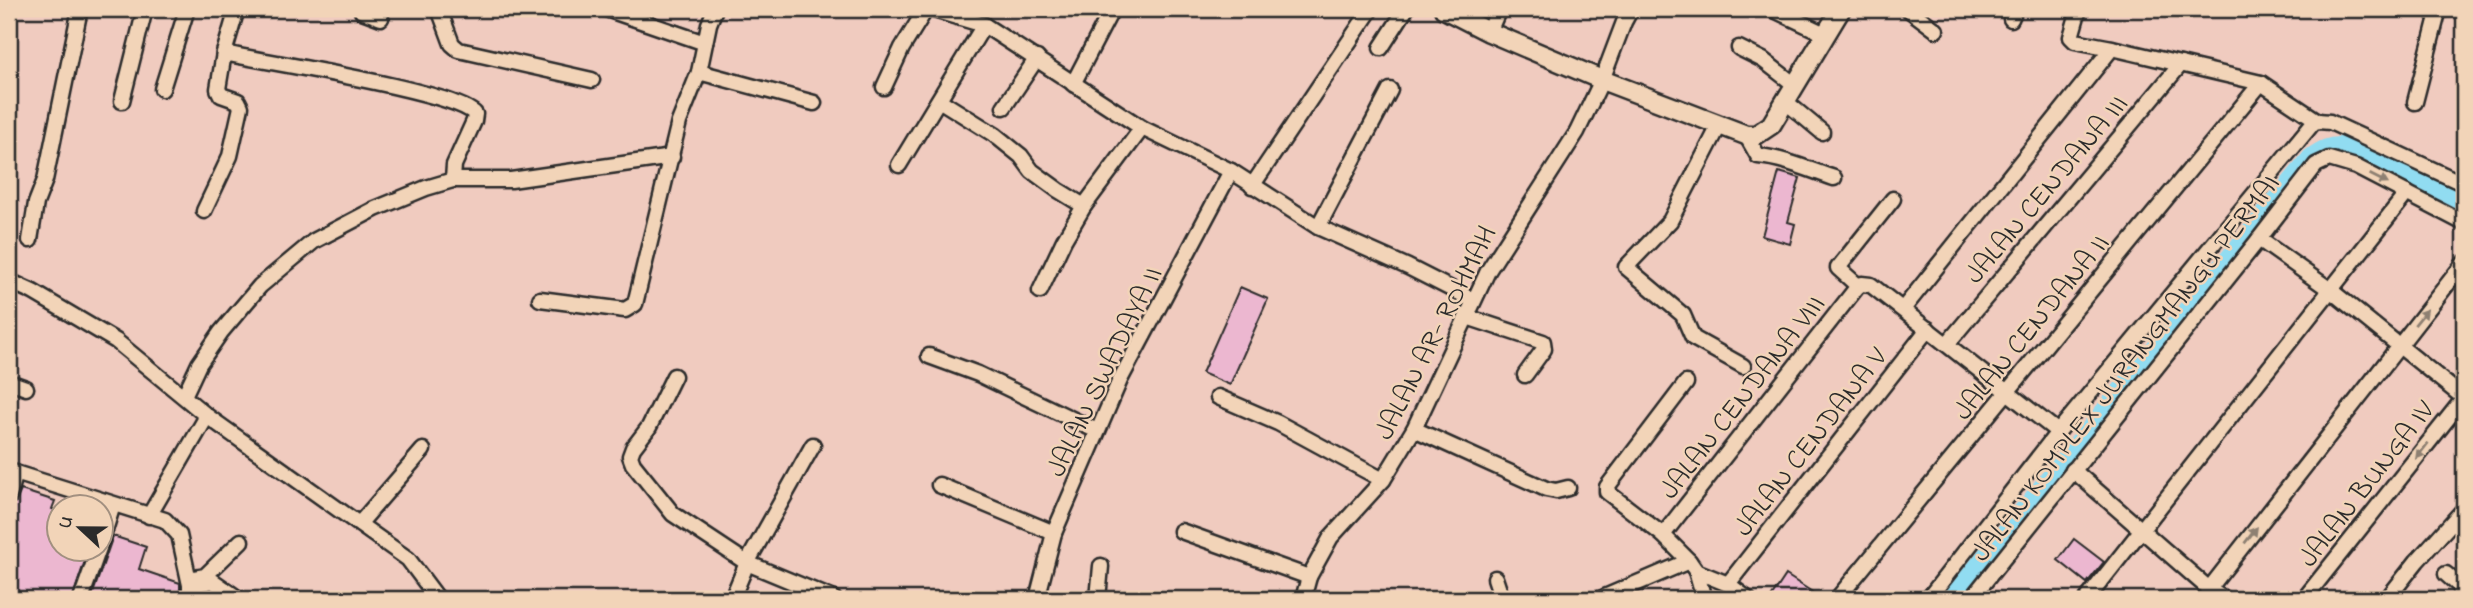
<svg xmlns="http://www.w3.org/2000/svg" width="2473" height="608" viewBox="0 0 2473 608" font-family="'Indie Flower',sans-serif">
<rect width="100%" height="100%" fill="#f0cbbf"/>
<filter id="ink" filterUnits="userSpaceOnUse"><feTurbulence type="fractalNoise" baseFrequency=".0143" numOctaves="2"/><feDisplacementMap in="SourceGraphic" scale="14" xChannelSelector="R" yChannelSelector="G"/><feConvolveMatrix kernelMatrix="1 2 1 2 8 2 1 2 1" color-interpolation-filters="sRGB"/></filter>
<g filter="url(#ink)">
<g fill="none" stroke-linecap="round" stroke-linejoin="round">
<path stroke="#91dcf1" stroke-width="19" d="M1951,599L2311,158C2322,150 2331,145 2344,147L2464,201"/>
</g>
<g fill="#ecb7d0" stroke="#2b2b2b" stroke-width="2">
<polygon points="1779,172 1800,178 1788,222 1795,224 1790,244 1762,236"/>
<polygon points="1240,287 1268,299 1230,385 1202,373"/>
<polygon points="21,490 55,501 52,509 60,512 60,549 89,549 72,599 9,599 9,506 16,502"/>
<polygon points="113,536 146,547 139,569 180,583 180,589 177,599 91,599"/>
<polygon points="2074,539 2104,562 2087,583 2058,560"/>
<polygon points="1786,575 1823,599 1770,599"/>
</g>
<g fill="none" stroke-linecap="round" stroke-linejoin="round">
<defs>
<g id="minor">
<polyline points="362,9 362,11 381,18"/>
<polyline points="439,9 452,44 459,50 592,80"/>
<polyline points="606,9 705,43"/>
<polyline points="930,9 984,25 1142,128 1231,171 1318,227 1408,267 1473,300"/>
<polyline points="1772,9 1825,34"/>
<polyline points="1908,9 1936,30"/>
<polyline points="2079,9 2071,37 2075,41 2112,48 2261,83 2318,121"/>
<polyline points="2011,19 2015,9"/>
<polyline points="1489,32 1499,9"/>
<polyline points="1381,48 1406,9"/>
<polyline points="1739,48 1763,60 1795,85"/>
<path d="M224,53C265,62 455,91 475,114L474,121L454,165L453,180"/>
<polyline points="699,72 814,103"/>
<polyline points="1073,84 1112,9"/>
<polyline points="884,87 902,48 926,9"/>
<polyline points="162,89 187,9"/>
<polyline points="939,100 995,135 1021,156 1032,171 1058,190 1084,206 1142,128"/>
<polyline points="122,101 145,9"/>
<polyline points="1786,102 1822,132"/>
<polyline points="2415,102 2439,9"/>
<polyline points="1004,107 1037,58"/>
<polyline points="1720,124 1670,221 1626,267 1683,315 1693,338 1743,366"/>
<path d="M1746,135L1758,156C1783,158 1810,170 1834,178"/>
<polyline points="899,165 984,25"/>
<polyline points="1252,186 1371,9"/>
<polyline points="204,211 230,156 241,107 238,101 221,95 218,89 224,53 237,9"/>
<polyline points="1318,227 1390,90"/>
<polyline points="2259,239 2329,289 2464,398"/>
<polyline points="30,240 36,203 45,180 80,9"/>
<polyline points="9,281 33,292 116,341 207,416 408,559 438,599"/>
<polyline points="1858,286 1862,284 1871,285 2058,432"/>
<polyline points="1858,286 1838,268 1893,199"/>
<polyline points="1040,291 1064,240 1084,206"/>
<polyline points="540,299 625,310 635,304 679,122 699,72 709,24 715,9"/>
<polyline points="1903,309 2112,48"/>
<polyline points="1467,317 1543,342 1544,349 1525,375"/>
<polyline points="1947,344 2181,64"/>
<polyline points="929,356 978,374 1097,431"/>
<polyline points="674,376 649,427 633,448 630,456 633,464 673,514 747,563 834,599"/>
<polyline points="9,382 26,388"/>
<polyline points="1686,383 1607,487 1607,492 1663,535 1689,561 1696,571 1728,584 1748,599"/>
<polyline points="184,396 199,364 221,332 260,286 314,241 375,209 426,188 453,180 511,180 672,157"/>
<polyline points="1218,397 1278,423 1383,480"/>
<polyline points="1414,429 1546,489 1556,491 1568,488"/>
<polyline points="2073,470 2209,589 2224,599"/>
<polyline points="9,471 165,520 179,535 190,585 190,599"/>
<polyline points="939,485 1054,533"/>
<polyline points="9,496 16,473"/>
<polyline points="149,516 207,416"/>
<polyline points="360,523 423,450"/>
<polyline points="1181,531 1309,577"/>
<polyline points="1663,535 1858,286"/>
<polyline points="102,540 113,505"/>
<polyline points="1696,571 1704,599"/>
<polyline points="2446,574 2464,590"/>
<polyline points="1495,578 1502,599"/>
<polyline points="189,579 205,576 241,541"/>
<polyline points="195,584 213,581 239,599"/>
<polyline points="1728,584 1928,329"/>
<polyline points="81,599 99,548"/>
<polyline points="732,599 747,563 813,445"/>
<polyline points="1037,599 1054,533 1120,380 1231,171"/>
<polyline points="1098,599 1101,566"/>
<polyline points="1303,599 1309,577 1331,537 1383,480 1414,429 1488,271 1577,132 1602,80 1624,22 1631,9"/>
<polyline points="1600,599 1689,561"/>
<polyline points="1837,599 2261,83"/>
<polyline points="1928,599 2058,432 2313,123 2318,121 2330,122 2464,184"/>
<polyline points="1971,599 2259,239 2316,165 2329,159 2356,167 2464,223"/>
<polyline points="2087,599 2407,193"/>
<polyline points="2205,599 2209,589 2464,263"/>
<polyline points="2304,599 2464,398"/>
<polyline points="2387,599 2417,561 2464,509"/>
</g>
<polyline id="tertiary" points="1444,9 1489,32 1602,80 1746,135 1756,135 1771,125 1841,9"/>
</defs>
<use href="#minor" stroke="#2b2b2b" stroke-width="19"/>
<use href="#tertiary" stroke="#2b2b2b" stroke-width="23"/>
<use href="#minor" stroke="#f2d4b8" stroke-width="14"/>
<use href="#tertiary" stroke="#f2d4b8" stroke-width="18"/>
</g>
<defs><path id="oneway-solid" d="M-6-.8H1V-3.2L6.5 0L1 3.2V.8H-6Z" transform="scale(1.75)"/></defs>
<g fill="#8e8072">
<use href="#oneway-solid" transform="translate(2379 179) rotate(27)"/>
<use href="#oneway-solid" transform="translate(2421 317) rotate(-51)"/>
<use href="#oneway-solid" transform="translate(2422 451) rotate(128)"/>
<use href="#oneway-solid" transform="translate(2251 535) rotate(-52)"/>
</g>
</g>
<g text-anchor="middle" stroke-width="5" stroke-linejoin="round" paint-order="stroke">
<g font-size="28" fill="#2b2b2b" stroke="#f2d4b8">
<text transform="translate(2045 188) rotate(-50)" y="10">JALAN CENDANA III</text>
<text transform="translate(2030 326) rotate(-51)" y="10">JALAN CENDANA II</text>
<text transform="translate(1434 332) rotate(-63)" y="10">JALAN AR- ROHMAH</text>
<text transform="translate(2124 367) rotate(-52)" y="10">JALAN KOMPLEX JURANGMANGU PERMAI</text>
<text transform="translate(1103 371) rotate(-64)" y="10">JALAN SWADAYA II</text>
<text transform="translate(1741 396) rotate(-52)" y="10">JALAN CENDANA VIII</text>
<text transform="translate(1809 441) rotate(-52)" y="10">JALAN CENDANA V</text>
<text transform="translate(2365 483) rotate(-52)" y="10">JALAN BUNGA IV</text>
</g>
</g>
<rect width="2473" height="608" fill="none" stroke="#f2d4b8" stroke-width="35"/>
<rect x="18" y="18" width="2438" height="573" fill="none" stroke="#2b2b2b" stroke-width="2.5" filter="url(#ink)"/>
<g transform="translate(80 528) rotate(292)"><circle r="33" fill="#f2d4b8" stroke="#a29080" stroke-width="2"/>
<path d="M0-5L12 26L0 18L-12 26Z" fill="#2b2b2b"/>
<text y="-10" font-size="19" font-weight="bold" text-anchor="middle" fill="#2b2b2b">U</text>
</g>
</svg>
